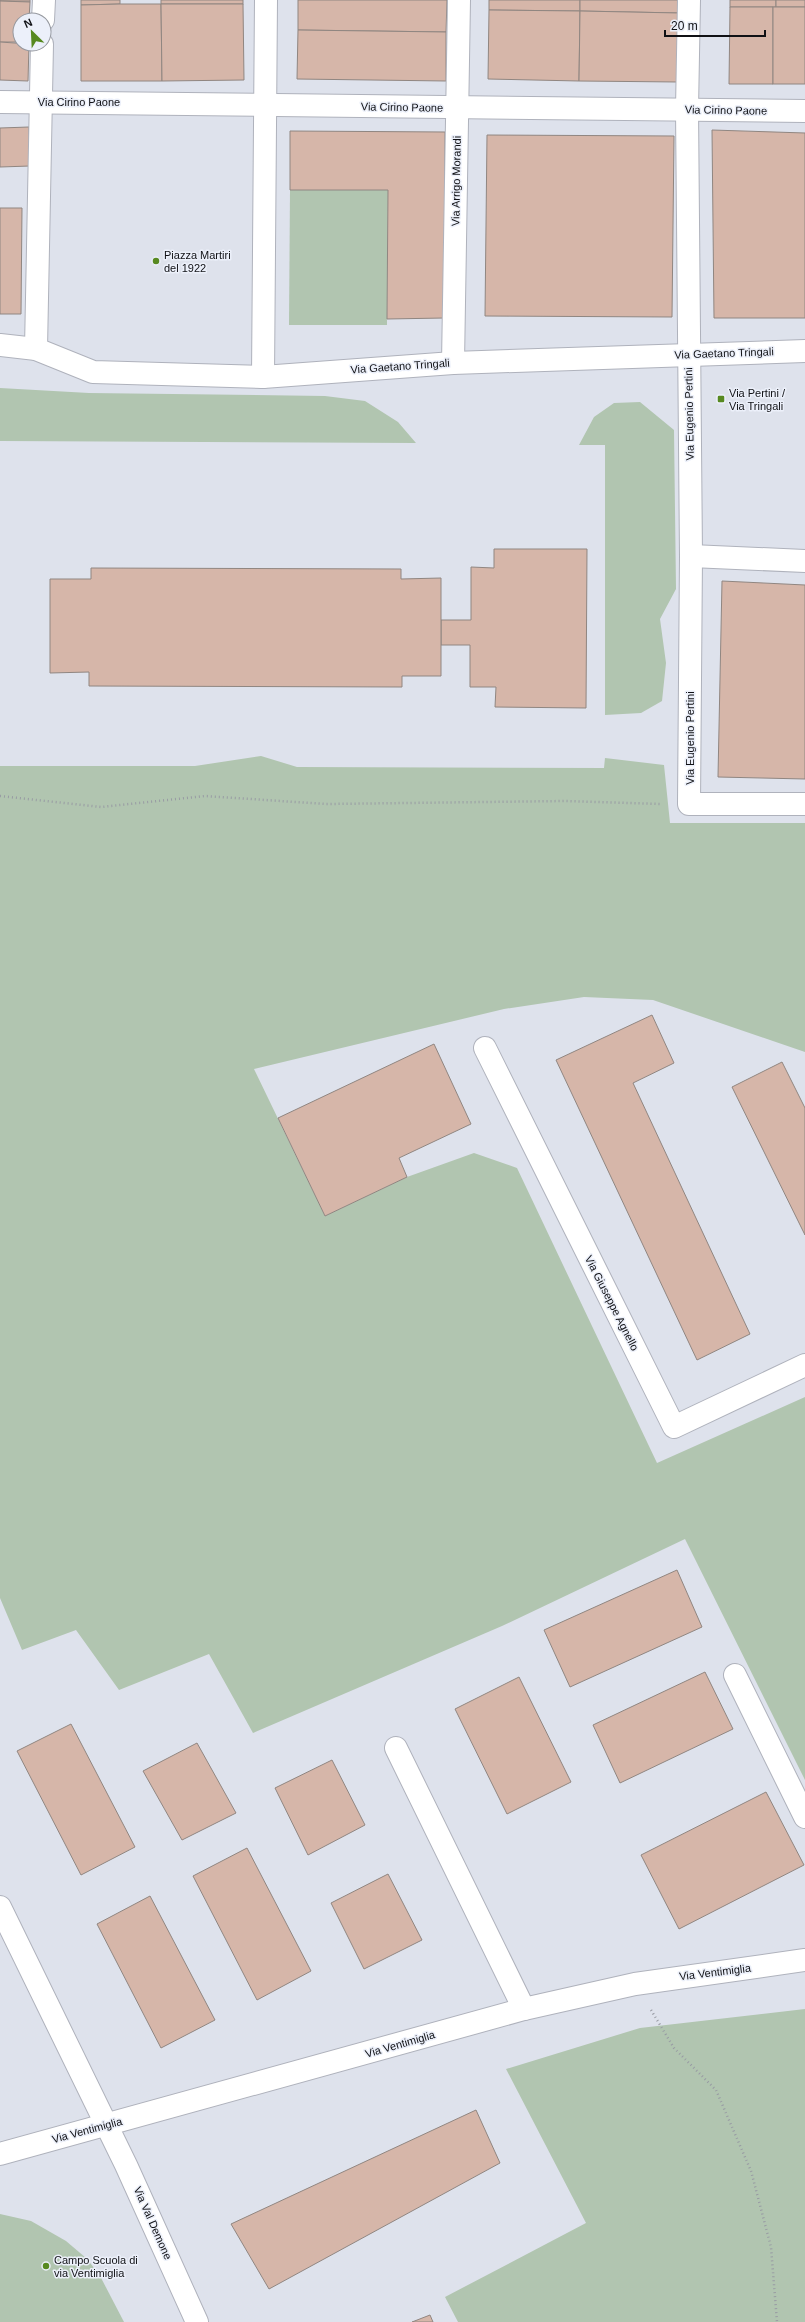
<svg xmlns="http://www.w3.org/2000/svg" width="805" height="2322" viewBox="0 0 805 2322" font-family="Helvetica,sans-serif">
<rect width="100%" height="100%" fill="#dee2ec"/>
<g fill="#b1c5b0">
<polygon points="290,190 388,190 387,325 289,325"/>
<polygon points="0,388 89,393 325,396 365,401 398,422 416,443 0,441"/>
<polygon points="640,402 674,430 676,589 660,619 666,663 662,701 641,713 605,715 605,445 579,445 594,417 614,403"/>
<polygon points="261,756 297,767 604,768 605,758 664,765 670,823 805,823 805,1052 653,1000 584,997 504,1009 254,1069 325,1216 407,1177 474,1153 517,1168 657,1463 805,1397 805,1780 685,1539 502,1626 253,1733 209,1654 119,1690 76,1630 22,1650 0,1598 0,766 195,766"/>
<polygon points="805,2009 805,2322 458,2322 445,2297 586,2223 506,2069 640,2028"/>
<polygon points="0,2214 31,2221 66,2241 86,2258 99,2274 124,2322 0,2322"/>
</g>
<g fill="#d6b6a9" stroke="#908681">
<polygon points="0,0 30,0 30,2 0,1"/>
<polygon points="81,0 120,0 120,4 81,5"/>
<rect x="161" y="0" width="82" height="4"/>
<polygon points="298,0 447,0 446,32 298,30"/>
<polygon points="489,0 580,0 580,11 489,10"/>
<polygon points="580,0 679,0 679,13 580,11"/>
<rect x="730" y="0" width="46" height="7"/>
<rect x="776" y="0" width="29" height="7"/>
<polygon points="0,1 30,2 29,20 20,20 20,42 0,42"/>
<polygon points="120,4 161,4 162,81 81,81 81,5"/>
<polygon points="161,4 243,4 244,80 162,81"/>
<polygon points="730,7 773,7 773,84 729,84"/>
<rect x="773" y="7" width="32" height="77"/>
<polygon points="489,10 580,11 579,81 488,79"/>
<polygon points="580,11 679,13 678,82 579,81"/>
<polygon points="298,30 446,32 446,81 297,79"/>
<polygon points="0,42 29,44 28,81 0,80"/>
<polygon points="29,127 30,166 0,167 0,128"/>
<polygon points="712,130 805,133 805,318 714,318"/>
<polygon points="290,131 445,132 444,318 387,319 388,190 290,190"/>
<polygon points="487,135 674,136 672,317 485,316"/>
<polygon points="0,208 22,208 21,314 0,314"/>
<polygon points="494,549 587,549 586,708 495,707 496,687 470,687 470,645 441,645 441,620 471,620 471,567 494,568"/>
<polygon points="91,568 401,569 401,579 441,578 441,676 402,676 402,687 89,686 89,672 50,673 50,579 91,579"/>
<polygon points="722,581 805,585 805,779 718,777"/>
<polygon points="652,1015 674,1063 633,1083 750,1334 697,1360 556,1060"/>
<polygon points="434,1044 471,1124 399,1158 407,1177 325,1216 278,1118"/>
<polygon points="782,1062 805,1108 805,1235 732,1087"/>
<polygon points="677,1570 702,1627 570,1687 544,1630"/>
<polygon points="705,1672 733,1729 620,1783 593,1725"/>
<polygon points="519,1677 571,1782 507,1814 455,1709"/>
<polygon points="71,1724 135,1847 81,1875 17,1751"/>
<polygon points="197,1743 236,1813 182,1840 143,1771"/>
<polygon points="332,1760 365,1825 308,1855 275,1788"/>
<polygon points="766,1792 804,1865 679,1929 641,1855"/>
<polygon points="247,1848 311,1971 257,2000 193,1876"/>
<polygon points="388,1874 422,1940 364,1969 331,1903"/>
<polygon points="150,1896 215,2020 161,2048 97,1924"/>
<polygon points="476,2110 500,2163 269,2289 231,2224"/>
<polygon points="430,2315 433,2322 412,2322"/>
</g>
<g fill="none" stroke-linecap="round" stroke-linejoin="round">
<defs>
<g id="street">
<polyline points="689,0 687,109 691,556 689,804 805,804"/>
<polyline points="43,20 44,0"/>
<polyline points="0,102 805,111"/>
<polyline points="0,345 36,349 93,372 263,377 453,363 805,351"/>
<polyline points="36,349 42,44"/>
<polyline points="453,363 459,0"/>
<polyline points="263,377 266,0"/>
<polyline points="691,556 805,561"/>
<polyline points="485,1048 674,1427 805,1365"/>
<polyline points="735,1675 805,1817"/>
<polyline points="396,1748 524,2009"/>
<polyline points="0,1907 126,2165 197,2322"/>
</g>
<polyline id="secondary" points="0,2154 524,2009 635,1984 805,1960"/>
</defs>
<use href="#street" stroke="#afb2bc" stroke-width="24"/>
<use href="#secondary" stroke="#afb2bc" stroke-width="24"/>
<g stroke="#989ba3" stroke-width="2.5" stroke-dasharray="1 3" stroke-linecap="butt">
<polyline points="0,796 101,807 205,796 326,804 565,801 660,804"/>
<polyline points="651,2010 674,2048 716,2090 751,2171 771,2247 777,2322"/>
</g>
<use href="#street" stroke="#fff" stroke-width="22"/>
<use href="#secondary" stroke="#fff" stroke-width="22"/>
</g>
<g fill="#578920" stroke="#ecf0fa" stroke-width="1.5">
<circle cx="156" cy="261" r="4"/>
<rect x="717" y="395" width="8" height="8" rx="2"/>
<circle cx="46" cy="2266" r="4"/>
</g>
<g text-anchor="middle" stroke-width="3" stroke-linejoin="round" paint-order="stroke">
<g font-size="11" fill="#101115" stroke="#ecf0fa">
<text x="79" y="106">Via Cirino Paone</text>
<text transform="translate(402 107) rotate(1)" y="4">Via Cirino Paone</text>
<text transform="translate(726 110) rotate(1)" y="4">Via Cirino Paone</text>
<text transform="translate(456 181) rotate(-89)" y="4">Via Arrigo Morandi</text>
<text transform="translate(724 353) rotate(-2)" y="4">Via Gaetano Tringali</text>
<text transform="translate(400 366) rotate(-4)" y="4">Via Gaetano Tringali</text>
<text transform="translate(689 414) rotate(-91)" y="4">Via Eugenio Pertini</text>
<text transform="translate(690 738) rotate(-90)" y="4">Via Eugenio Pertini</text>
<text transform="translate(612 1303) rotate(63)" y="4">Via Giuseppe Agnello</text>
<text transform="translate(715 1972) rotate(-7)" y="4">Via Ventimiglia</text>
<text transform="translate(400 2044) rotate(-16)" y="4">Via Ventimiglia</text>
<text transform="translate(87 2130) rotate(-15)" y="4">Via Ventimiglia</text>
<text transform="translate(153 2223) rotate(66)" y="4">Via Val Demone</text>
</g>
<g font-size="11" fill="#101115" stroke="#ecf0fa" text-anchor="start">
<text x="164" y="259">Piazza Martiri<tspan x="164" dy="13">del 1922</tspan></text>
<text x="729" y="397">Via Pertini /<tspan x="729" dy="13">Via Tringali</tspan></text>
<text x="54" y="2264">Campo Scuola di<tspan x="54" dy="13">via Ventimiglia</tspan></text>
</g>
</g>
<g transform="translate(32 32) rotate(336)"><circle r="19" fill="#ecf0fa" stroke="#94979e"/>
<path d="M0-3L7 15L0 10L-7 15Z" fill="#578920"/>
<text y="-6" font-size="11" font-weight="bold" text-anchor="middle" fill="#101115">N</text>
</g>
<path d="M665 30v6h100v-6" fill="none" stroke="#101115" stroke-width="2"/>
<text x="671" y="30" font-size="12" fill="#101115" stroke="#ecf0fa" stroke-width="3" paint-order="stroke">20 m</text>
</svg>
